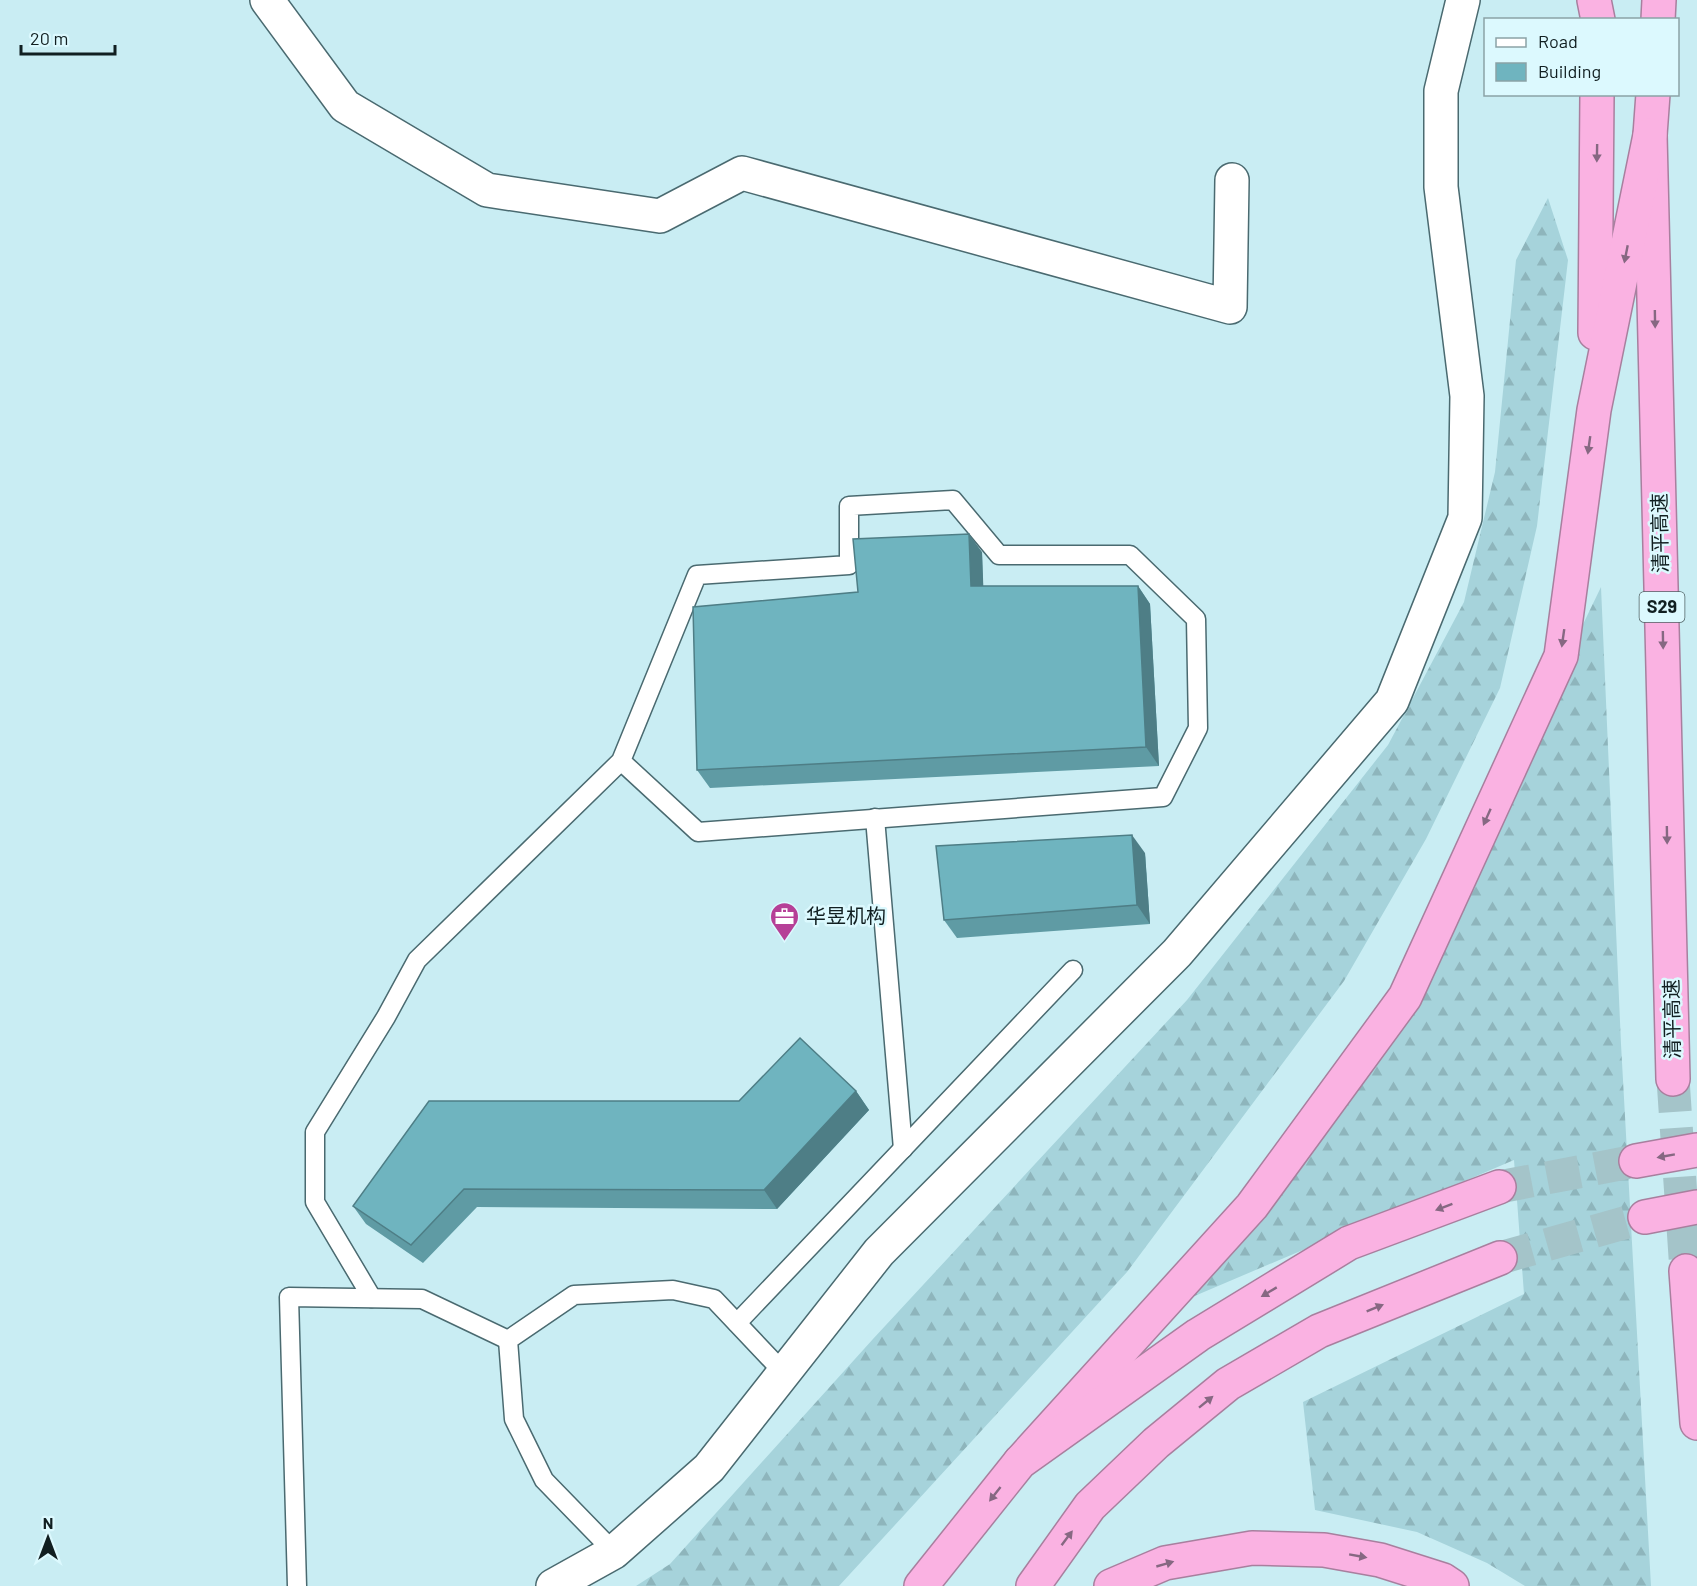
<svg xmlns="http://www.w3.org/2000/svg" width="1697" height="1586" viewBox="0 0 1697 1586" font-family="Barlow,'Noto Sans SC',sans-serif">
<defs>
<pattern id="forest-firs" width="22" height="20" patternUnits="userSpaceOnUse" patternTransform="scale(1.5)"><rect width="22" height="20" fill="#a6d3db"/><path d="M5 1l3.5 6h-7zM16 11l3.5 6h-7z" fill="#8eb5bc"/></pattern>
</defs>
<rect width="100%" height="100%" fill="#c9edf3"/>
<g fill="url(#forest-firs)">
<polygon points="1548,198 1568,260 1537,526 1500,688 1426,839 1344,981 1127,1272 839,1586 636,1586 670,1564 873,1339 1187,1000 1388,745 1464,602 1495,472 1516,260"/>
<polygon points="1601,587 1621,1044 1651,1586 1525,1586 1487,1563 1417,1532 1315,1510 1303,1402 1524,1294 1514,1160 1157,1312 1286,1160 1448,904"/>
</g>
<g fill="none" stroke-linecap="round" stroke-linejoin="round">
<g stroke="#a4c4c9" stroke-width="33" stroke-dasharray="33 16" stroke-linecap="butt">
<polyline points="1673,1079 1686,1271"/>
<polyline points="1499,1187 1636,1161"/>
<polyline points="1500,1258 1645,1217"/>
</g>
<defs>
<g id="lane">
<polyline points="875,818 903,1149"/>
<polyline points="372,1298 315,1202 315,1132 386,1017 417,960 621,761 697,575 849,565 849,506 953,500 999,555 1130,555 1196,619 1198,728 1163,797 698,832 621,761"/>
<polyline points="737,1323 1073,970"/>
<polyline points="614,1552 544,1480 514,1419 508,1340 574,1295 673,1290 714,1299 784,1373"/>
<polyline points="297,1586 289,1297 422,1299 508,1340"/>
</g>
<g id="street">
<polyline points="267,0 345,106 487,190 660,216 742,173 1230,307 1232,180"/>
<polyline points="553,1586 614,1552 709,1468 879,1252 1177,953 1392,701 1465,518 1467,396 1441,187 1441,91 1463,0"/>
</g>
<g id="highway">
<polyline points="1594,0 1598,20"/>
<polyline points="1658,20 1659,0"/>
<polyline points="1653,94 1650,135 1673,1079"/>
<polyline points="1595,333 1597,94"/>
<polyline points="1636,1161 1697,1150"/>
<polyline points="1645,1217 1697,1207"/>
<polyline points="1686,1271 1697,1423"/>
<polyline points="1020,1462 1252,1206 1405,997 1561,656 1594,410 1650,135"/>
<polyline points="921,1586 1020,1462 1198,1335 1349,1243 1499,1187"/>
<polyline points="1033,1586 1090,1506 1156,1443 1228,1384 1319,1331 1500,1258"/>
<polyline points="1111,1586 1165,1563 1252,1548 1324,1550 1380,1560 1443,1580 1452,1586"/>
</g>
</defs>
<use href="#lane" stroke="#4a6a70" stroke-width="21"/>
<use href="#street" stroke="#4a6a70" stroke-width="36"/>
<use href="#highway" stroke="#a87f9e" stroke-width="36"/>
<use href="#lane" stroke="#fff" stroke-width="18"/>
<use href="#street" stroke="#fff" stroke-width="33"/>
<use href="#highway" stroke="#fab2e2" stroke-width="33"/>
</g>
<g fill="#5f9ba4">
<polygon points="982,552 983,586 1138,586 1150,604 1159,766 710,788 697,770 858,592"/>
<polygon points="1145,853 1150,924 957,938 944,920"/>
<polygon points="856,1091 869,1110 777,1209 477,1207 423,1263 366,1224 353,1206"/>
</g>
<g fill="#4e7e86">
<polygon points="969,534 982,552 984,604 971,586"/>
<polygon points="1138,586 1150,604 1159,766 1146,747"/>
<polygon points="1132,835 1145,853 1150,924 1137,905"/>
<polygon points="856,1091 869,1110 777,1209 764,1190"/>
</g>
<g fill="#6fb4bf" stroke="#4e7e86" stroke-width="1.5">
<polygon points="969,534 971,586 1138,586 1146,747 697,770 693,607 858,592 853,539"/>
<polygon points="1132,835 1137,905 944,920 936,846"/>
<polygon points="800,1038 856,1091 764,1190 464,1189 411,1245 353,1206 429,1101 739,1101"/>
</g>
<defs><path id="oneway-solid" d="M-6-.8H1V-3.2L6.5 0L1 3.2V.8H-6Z" transform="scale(1.5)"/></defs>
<g fill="#866882">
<use href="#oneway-solid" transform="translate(1597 153) rotate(91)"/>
<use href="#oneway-solid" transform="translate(1626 254) rotate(101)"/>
<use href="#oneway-solid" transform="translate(1655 319) rotate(89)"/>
<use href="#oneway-solid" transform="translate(1589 445) rotate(98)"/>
<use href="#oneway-solid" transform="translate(1563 638) rotate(98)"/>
<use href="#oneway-solid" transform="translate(1663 640) rotate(89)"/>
<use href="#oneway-solid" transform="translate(1487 817) rotate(114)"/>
<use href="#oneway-solid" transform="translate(1667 835) rotate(89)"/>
<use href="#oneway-solid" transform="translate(1666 1156) rotate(170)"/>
<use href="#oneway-solid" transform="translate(1444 1207) rotate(159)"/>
<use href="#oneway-solid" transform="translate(1269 1292) rotate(149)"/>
<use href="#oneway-solid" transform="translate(1375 1308) rotate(-22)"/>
<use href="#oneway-solid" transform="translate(1206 1402) rotate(-39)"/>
<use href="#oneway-solid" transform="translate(995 1494) rotate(128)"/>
<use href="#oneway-solid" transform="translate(1067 1538) rotate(-53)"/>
<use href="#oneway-solid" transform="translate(1358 1556) rotate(10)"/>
<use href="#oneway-solid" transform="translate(1165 1564) rotate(-16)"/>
</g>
<defs>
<symbol id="office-pin" viewBox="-11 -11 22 30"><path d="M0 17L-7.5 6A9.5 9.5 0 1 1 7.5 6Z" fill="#b64097" stroke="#dcf9fe"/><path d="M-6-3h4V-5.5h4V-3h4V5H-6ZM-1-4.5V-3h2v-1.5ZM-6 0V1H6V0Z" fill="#fff"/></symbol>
</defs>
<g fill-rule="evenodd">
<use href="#office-pin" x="768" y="900" width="33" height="45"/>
</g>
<g text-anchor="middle" stroke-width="5" stroke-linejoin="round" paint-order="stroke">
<rect fill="#dcf9fe" stroke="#4e6063" stroke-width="1.5" x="1639.5" y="592" width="45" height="30" rx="4.5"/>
<g font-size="18" font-weight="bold" fill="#111f21">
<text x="1662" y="613">S29</text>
</g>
<g font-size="20" fill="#111f21" stroke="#dcf9fe">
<text transform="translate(1660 533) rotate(-91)" y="7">清平高速</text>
<text transform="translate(1672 1019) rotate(-91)" y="7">清平高速</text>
</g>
<g font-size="20" fill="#111f21" stroke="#dcf9fe" text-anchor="start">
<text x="806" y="923">华昱机构</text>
</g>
</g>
<rect x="1484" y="18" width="195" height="78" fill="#dcf9fe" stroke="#8ba2a6" stroke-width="1.5"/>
<rect x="1496" y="38" width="30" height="9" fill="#ffffff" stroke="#8ba2a6" stroke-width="1.5"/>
<text x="1538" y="48" font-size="18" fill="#111f21">Road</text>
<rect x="1496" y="63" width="30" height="18" fill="#6fb4bf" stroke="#8ba2a6" stroke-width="1.5"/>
<text x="1538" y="78" font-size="18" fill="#111f21">Building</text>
<g transform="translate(48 1538)" stroke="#dcf9fe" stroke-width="4.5" paint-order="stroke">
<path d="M0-4.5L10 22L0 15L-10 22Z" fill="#111f21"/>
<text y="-9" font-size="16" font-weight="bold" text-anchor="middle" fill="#111f21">N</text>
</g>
<path d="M21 45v9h94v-9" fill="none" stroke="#111f21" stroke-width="3"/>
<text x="30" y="45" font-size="18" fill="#111f21" stroke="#dcf9fe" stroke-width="4.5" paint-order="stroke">20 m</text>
</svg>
